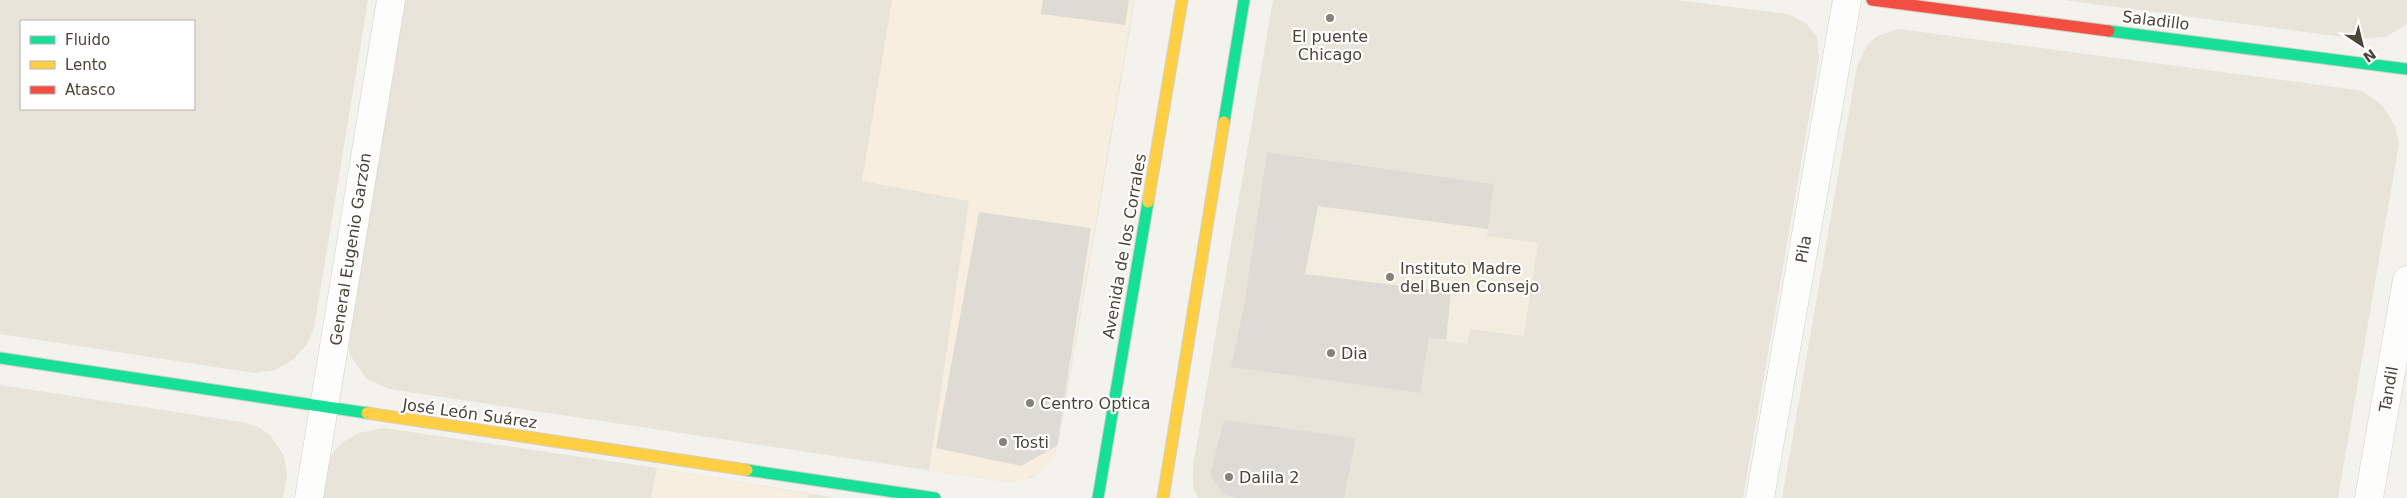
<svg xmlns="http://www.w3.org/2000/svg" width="2407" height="498" viewBox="0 0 2407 498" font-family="'DejaVu Sans',sans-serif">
<rect width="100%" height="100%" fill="#f4f2ed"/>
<g fill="#e8e4da" fill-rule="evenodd">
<path d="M0,0H368L314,328L307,344L294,359L275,370L254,373L0,334ZM21,21H194V109H21Z"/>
<polygon points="402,0 1135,0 1059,440 1054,458 1041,472 1031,478 1007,482 389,389 366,378 350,355 348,341"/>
<polygon points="1273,0 1677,0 1788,14 1806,23 1817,37 1819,59 1743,498 1198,498 1193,487 1193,466"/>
<polygon points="2063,0 2407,0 2407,24 2386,37 2359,39"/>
<polygon points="1899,29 2350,89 2362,91 2382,105 2395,126 2399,144 2338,498 1782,498 1857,66 1867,45 1877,36"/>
<polygon points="0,385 248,423 258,427 270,435 284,456 287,475 283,498 0,498"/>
<polygon points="383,428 657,468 837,498 319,498 328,461 335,450 343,442 359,433"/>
</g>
<g fill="#f7eedf">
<polygon points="892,0 1134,0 1057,446 1054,458 1041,472 1021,481 1007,482 929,470 969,201 862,181"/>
<polygon points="657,468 809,494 808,498 651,498"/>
</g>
<polygon fill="#f2edde" points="1267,152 1494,184 1487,236 1538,243 1524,336 1470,329 1467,344 1243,311"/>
<g fill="#dedbd5">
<polygon points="1043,0 1129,0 1125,25 1041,14"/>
<polygon points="1267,152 1494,184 1488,229 1318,206 1305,274 1451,292 1446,340 1429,338 1420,393 1231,367 1243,311"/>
<polygon points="979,212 1091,228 1057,446 1021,466 936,448"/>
<polygon points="1224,420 1356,438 1344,498 1237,498 1225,495 1210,475"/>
</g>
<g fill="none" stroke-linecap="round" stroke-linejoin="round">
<defs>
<g id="street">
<polyline points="309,498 391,0"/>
<polyline points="1760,498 1847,0"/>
<polyline points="2369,498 2407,280"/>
</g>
<g id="fast">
<polyline points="2109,31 2407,69"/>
<polyline points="1224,122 1244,0"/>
<polyline points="0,358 367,413"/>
<polyline points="747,470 935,498"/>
<polyline points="1098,498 1148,202"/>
</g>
<g id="slow">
<polyline points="1148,202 1182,0"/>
<polyline points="367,413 747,470"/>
<polyline points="1163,498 1224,122"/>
</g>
<polyline id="jam" points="1872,0 2109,31"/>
</defs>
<use href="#street" stroke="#d2cfca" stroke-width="29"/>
<use href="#fast" stroke="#d4d0c3" stroke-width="13"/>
<use href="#slow" stroke="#d4d0c3" stroke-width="13"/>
<use href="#jam" stroke="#d4d0c3" stroke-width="13"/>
<use href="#street" stroke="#fdfdfc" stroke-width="28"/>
<use href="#fast" stroke="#16e098" stroke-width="11"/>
<use href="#slow" stroke="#ffcf43" stroke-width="11"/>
<use href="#jam" stroke="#f24e42" stroke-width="11"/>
</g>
<g fill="#878177" stroke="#fff" stroke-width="2">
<circle cx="1330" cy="18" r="5"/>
<circle cx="1390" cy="277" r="5"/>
<circle cx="1331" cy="353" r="5"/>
<circle cx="1030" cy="403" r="5"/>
<circle cx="1003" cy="442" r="5"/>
<circle cx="1229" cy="477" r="5"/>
</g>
<g text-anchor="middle" stroke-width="4.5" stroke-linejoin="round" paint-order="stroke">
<g font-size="16" fill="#4c4437" stroke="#fff">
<text transform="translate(2156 20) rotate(7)" y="6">Saladillo</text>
<text transform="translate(1124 246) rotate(-80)" y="6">Avenida de los Corrales</text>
<text transform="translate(350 249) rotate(-81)" y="6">General Eugenio Garzón</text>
<text transform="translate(1803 249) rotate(-80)" y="6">Pila</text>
<text transform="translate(2388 389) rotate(-80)" y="6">Tandil</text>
<text transform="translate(470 413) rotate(8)" y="6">José León Suárez</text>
</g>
<g font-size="16" fill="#4c4437" stroke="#fff" text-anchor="start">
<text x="1330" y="42" text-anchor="middle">El puente<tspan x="1330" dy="18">Chicago</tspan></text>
<text x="1400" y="274">Instituto Madre<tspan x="1400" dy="18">del Buen Consejo</tspan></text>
<text x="1341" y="359">Dia</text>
<text x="1040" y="409">Centro Optica</text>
<text x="1013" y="448">Tosti</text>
<text x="1239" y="483">Dalila 2</text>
</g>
</g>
<rect x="20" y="20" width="175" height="90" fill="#ffffff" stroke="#b7b4af"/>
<rect x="30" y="36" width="25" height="8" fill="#16e098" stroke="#b7b4af"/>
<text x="65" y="45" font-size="15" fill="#4c4437">Fluido</text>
<rect x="30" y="61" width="25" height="8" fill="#ffcf43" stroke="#b7b4af"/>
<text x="65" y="70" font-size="15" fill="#4c4437">Lento</text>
<rect x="30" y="86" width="25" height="8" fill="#f24e42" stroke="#b7b4af"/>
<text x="65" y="95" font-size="15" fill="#4c4437">Atasco</text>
<g transform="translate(2362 45) rotate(145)" stroke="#ffffff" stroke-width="4" paint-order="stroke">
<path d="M0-4L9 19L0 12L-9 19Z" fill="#4c4437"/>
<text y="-8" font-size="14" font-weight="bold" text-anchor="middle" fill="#4c4437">N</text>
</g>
</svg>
